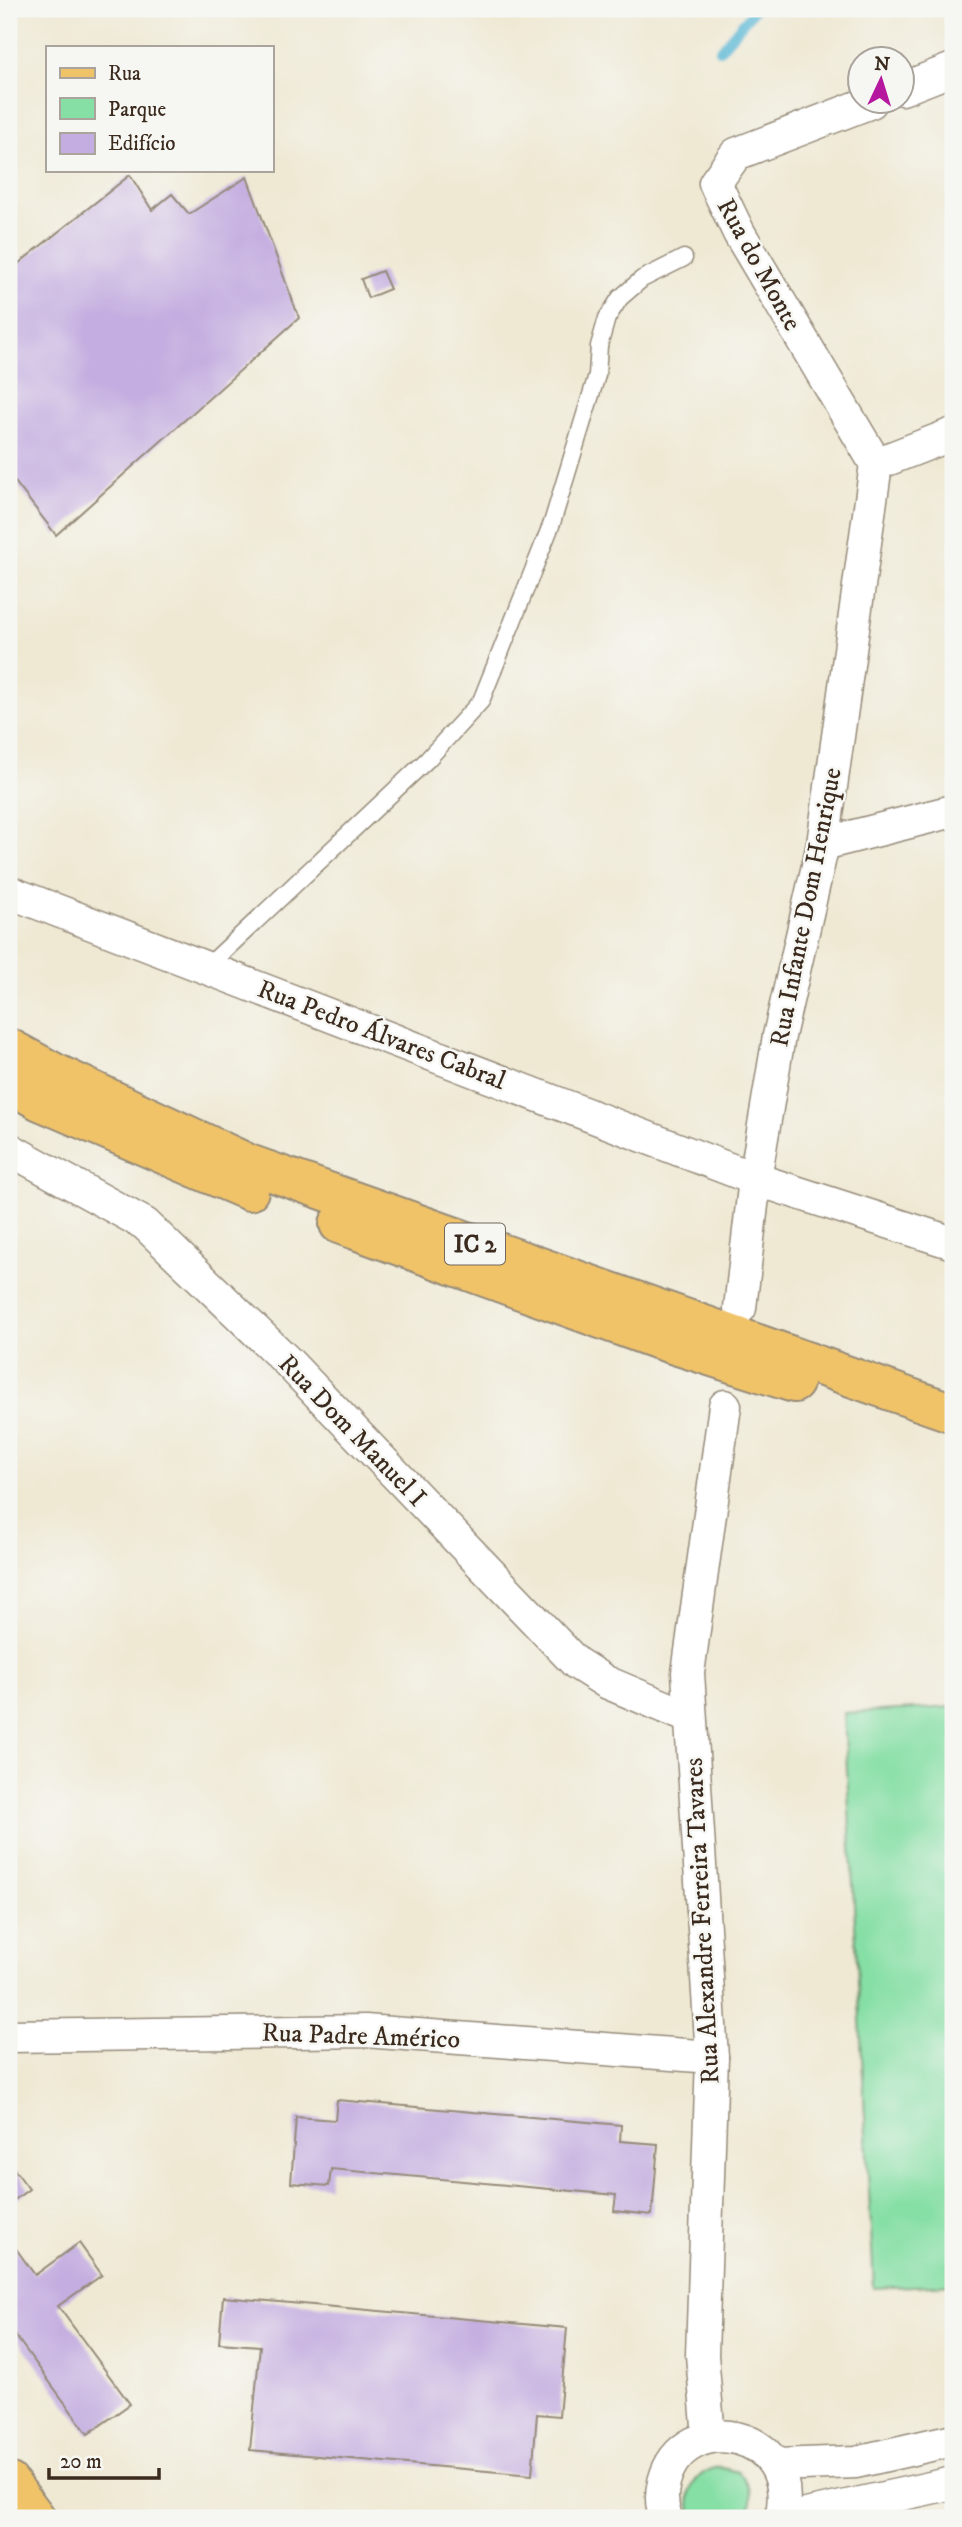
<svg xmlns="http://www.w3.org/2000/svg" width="962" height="2527" viewBox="0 0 962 2527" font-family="'IM FELL DW Pica',serif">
<rect width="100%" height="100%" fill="#f6f6f2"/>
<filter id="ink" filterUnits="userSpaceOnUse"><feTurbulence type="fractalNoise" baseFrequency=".0143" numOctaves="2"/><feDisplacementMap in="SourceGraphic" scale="14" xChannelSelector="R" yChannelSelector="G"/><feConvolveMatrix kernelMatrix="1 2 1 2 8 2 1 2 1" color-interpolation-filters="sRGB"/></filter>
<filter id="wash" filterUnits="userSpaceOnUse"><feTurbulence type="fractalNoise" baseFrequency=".00686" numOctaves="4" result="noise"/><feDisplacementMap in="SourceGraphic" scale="28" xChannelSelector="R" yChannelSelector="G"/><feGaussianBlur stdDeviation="1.57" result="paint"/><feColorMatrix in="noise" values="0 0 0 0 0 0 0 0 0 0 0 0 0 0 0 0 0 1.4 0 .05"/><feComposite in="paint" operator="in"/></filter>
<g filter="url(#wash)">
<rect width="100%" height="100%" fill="#efe9d4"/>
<g fill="#86dfa5" stroke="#608462" stroke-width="2">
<polygon points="953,1707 953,2284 874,2288 844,1713"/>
<path d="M718,2467L738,2472C752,2486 756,2501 745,2518H696C681,2497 693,2473 718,2467Z"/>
</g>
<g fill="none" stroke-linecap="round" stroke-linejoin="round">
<polyline stroke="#55b6d4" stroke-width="10" points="720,50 755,9"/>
</g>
<g id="blocks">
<g fill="#c4ade0">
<polygon points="130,175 152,210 172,194 189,214 247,177 299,318 56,535 9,474 9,271"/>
<polygon points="382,271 390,289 368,298 361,279"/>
<polygon points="337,2100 621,2125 620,2141 658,2144 652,2215 614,2211 616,2195 331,2169 329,2186 291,2183 296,2117 335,2120"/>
<polygon points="11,2165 29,2189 9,2204 9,2167"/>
<polygon points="9,2239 35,2275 79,2243 102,2275 58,2306 130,2404 88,2434 9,2327"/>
<polygon points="223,2297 567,2328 559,2416 537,2414 532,2475 250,2450 260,2346 219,2343"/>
</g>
</g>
</g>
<g filter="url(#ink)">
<use href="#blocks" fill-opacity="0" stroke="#958a79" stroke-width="2"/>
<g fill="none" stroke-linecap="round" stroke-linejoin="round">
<defs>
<polyline id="lane" points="207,967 427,760 481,701 552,523 597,375 599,346 607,318 620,298 642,279 684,258"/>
<g id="street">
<polyline points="902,89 953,69"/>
<polyline points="871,102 736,154 715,183 739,233 876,464"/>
<polyline points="876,464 953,434"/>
<polyline points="823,844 953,811"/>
<polyline points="9,892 755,1179 953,1243"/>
<polyline points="9,1149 145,1224 288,1362 576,1663 606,1682 689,1717"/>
<polyline points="740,1308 755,1179 779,1036 823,844 876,464"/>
<polyline points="9,2036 365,2031 712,2057"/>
<polyline points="709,2437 702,2355 712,2057 688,1673 725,1406"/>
<polyline points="776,2465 856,2462 953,2440"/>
<path d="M666,2518C661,2506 661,2494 664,2482C683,2406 803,2430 781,2518"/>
<polyline points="792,2518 953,2483"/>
</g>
<polyline id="primary" points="9,2482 36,2518"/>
<g id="highway">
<polyline points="9,1048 53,1072 249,1164 953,1413"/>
<polyline points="9,1083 40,1101 249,1191"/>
<polyline points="339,1224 653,1338 794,1383"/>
</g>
</defs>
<use href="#lane" stroke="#958a79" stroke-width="19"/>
<use href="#street" stroke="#958a79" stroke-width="35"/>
<use href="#primary" stroke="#958a79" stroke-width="42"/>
<use href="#highway" stroke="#958a79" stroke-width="42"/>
<use href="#lane" stroke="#fff" stroke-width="16"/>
<use href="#street" stroke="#fff" stroke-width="32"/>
<use href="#primary" stroke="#f0c369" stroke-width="38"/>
<use href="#highway" stroke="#f0c369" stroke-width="38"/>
</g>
</g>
<g text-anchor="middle" stroke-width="5" stroke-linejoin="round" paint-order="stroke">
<rect fill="#f6f6f2" stroke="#73675e" stroke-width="2" x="445" y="1223.5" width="60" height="41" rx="5"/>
<g font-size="24" font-weight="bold" fill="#3b2a1e">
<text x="475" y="1252">IC 2</text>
</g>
<g font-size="26" fill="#3b2a1e" stroke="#f6f6f2">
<text transform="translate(760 264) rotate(61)" y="9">Rua do Monte</text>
<text transform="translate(805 907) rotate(-79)" y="9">Rua Infante Dom Henrique</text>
<text transform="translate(382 1034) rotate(21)" y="9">Rua Pedro Álvares Cabral</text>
<text transform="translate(353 1430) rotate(46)" y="9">Rua Dom Manuel I</text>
<text transform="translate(701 1921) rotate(-93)" y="9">Rua Alexandre Ferreira Tavares</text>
<text transform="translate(361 2035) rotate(2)" y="9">Rua Padre Américo</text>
</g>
</g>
<rect width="962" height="2527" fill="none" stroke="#f6f6f2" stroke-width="35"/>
<rect x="46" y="46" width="228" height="126" fill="#f6f6f2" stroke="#aba49d" stroke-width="2"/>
<rect x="60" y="68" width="35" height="10" fill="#f0c369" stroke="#aba49d" stroke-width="2"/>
<text x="108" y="80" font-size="21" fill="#3b2a1e">Rua</text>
<rect x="60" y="98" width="35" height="21" fill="#86dfa5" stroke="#aba49d" stroke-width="2"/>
<text x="108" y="116" font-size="21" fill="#3b2a1e">Parque</text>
<rect x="60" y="133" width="35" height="21" fill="#c4ade0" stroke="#aba49d" stroke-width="2"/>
<text x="108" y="150" font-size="21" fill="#3b2a1e">Edifício</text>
<g transform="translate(881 80) rotate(4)"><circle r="33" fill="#f6f6f2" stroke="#aba49d" stroke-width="2"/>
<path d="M0-5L12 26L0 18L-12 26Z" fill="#b5179e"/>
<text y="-10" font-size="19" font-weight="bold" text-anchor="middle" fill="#3b2a1e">N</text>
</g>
<path d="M49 2468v10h110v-10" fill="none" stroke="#3b2a1e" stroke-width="3.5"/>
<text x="60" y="2468" font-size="21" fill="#3b2a1e" stroke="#f6f6f2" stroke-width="5" paint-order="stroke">20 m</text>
</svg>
